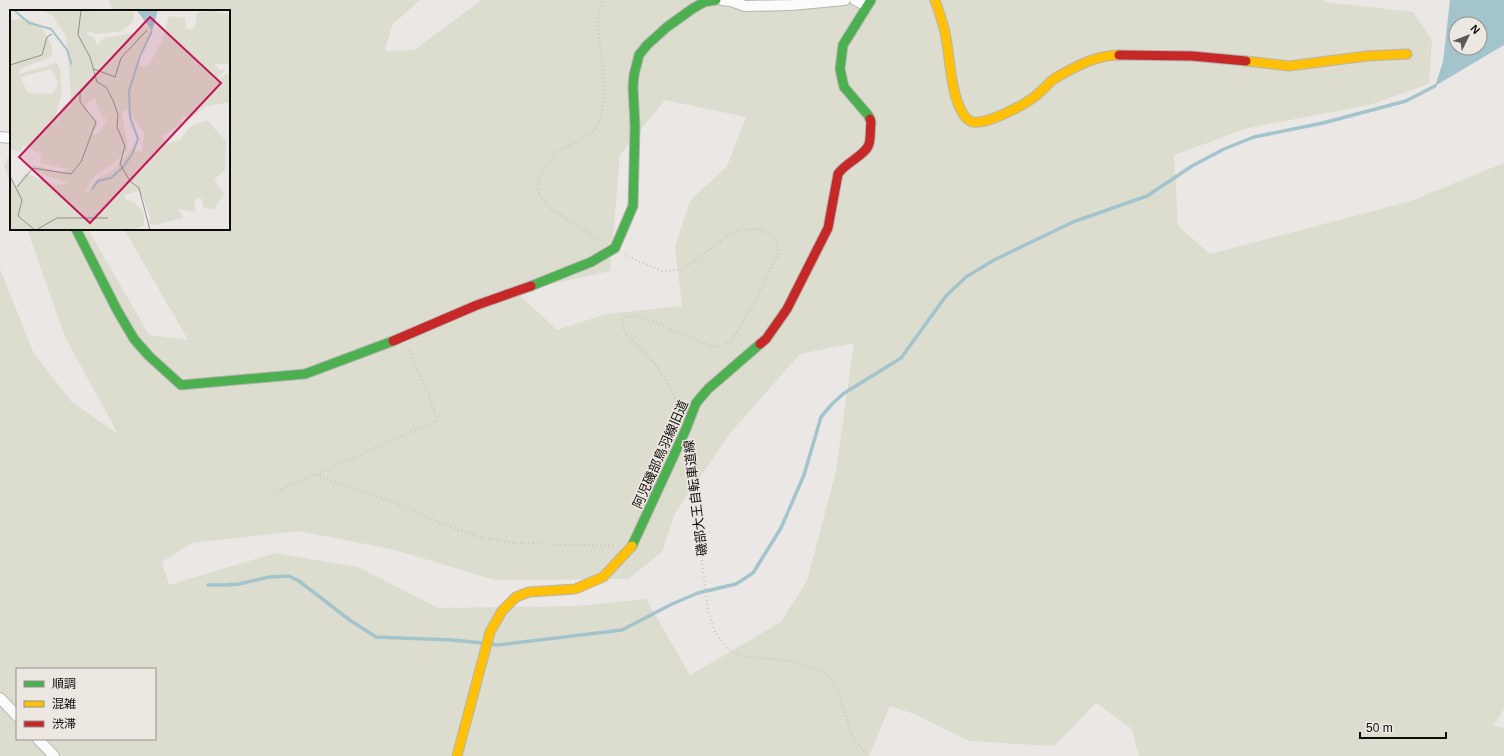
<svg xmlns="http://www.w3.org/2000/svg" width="1504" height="756" viewBox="0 0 1504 756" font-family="Helvetica,'Noto Sans JP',sans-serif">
<rect width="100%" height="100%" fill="#eae7e5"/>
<g fill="#dcddce" fill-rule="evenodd">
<path d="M109,0H420L392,25L385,51L414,50L482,0H1324L1325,2L1413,12L1432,40L1429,84L1369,105L1248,128L1174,155L1178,226L1210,254L1411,201L1504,163V709L1493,726L1504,728V756H1139L1132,729L1096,703L1054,746L969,741L912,713L890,706L869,756H0V269L34,354L72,402L118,434L65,337L27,229H88L149,335L188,340L124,229H229V11H112ZM665,100L746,117L727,166L690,201L675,246L682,306L606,314L557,330L516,292L610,271L620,155ZM854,343L836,471L807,581L781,622L690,675L646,599L577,606L438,608L358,567L276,553L169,585L162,562L192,543L299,531L395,550L495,580L628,579L662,552L674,515L731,432L800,354ZM17,669H155V739H17Z"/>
<polygon points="11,151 11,184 4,166"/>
</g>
<path fill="#a3c4cd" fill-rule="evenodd" d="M1450,0H1504V45L1435,86L1443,62ZM1456,24H1480V48H1456Z"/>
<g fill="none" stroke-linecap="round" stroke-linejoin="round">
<g stroke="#a3c4cd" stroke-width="3.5">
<polyline points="208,585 225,585 239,584 269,577 289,576 299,581 351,621 376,637 452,640 483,643"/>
<polyline points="491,644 498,645 622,630 672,604 698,593 736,584 753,573 781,528 804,475 821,417 832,404 843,394 901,358 946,296 966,277 994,260 1073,222 1147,196 1192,166 1224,149 1254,137 1323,123 1406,101 1435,86"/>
</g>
<defs>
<g id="street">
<polyline points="722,0 731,1 745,6 791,5 845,0"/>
<polyline points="855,0 867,6"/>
<polyline points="0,137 11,138"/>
<polyline points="0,698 17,716"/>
<polyline points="38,739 54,756"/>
</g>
<g id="fast">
<polyline points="870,119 868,115 844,87 840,69 843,45 871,0"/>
<polyline points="76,229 117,310 134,339 149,356 181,385 305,374 393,341"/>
<polyline points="531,286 591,262 615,248 633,206 635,126 633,87 634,75 639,55 647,45 667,27 692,9 704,2 716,0"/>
<polyline points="632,546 686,429 696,403 708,389 760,344"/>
</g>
<g id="slow">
<path d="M935,0C939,12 944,25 946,38C950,59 951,94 962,112C964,116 968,121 973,122C986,125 1024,105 1034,97C1043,91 1048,82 1057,77C1077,66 1096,55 1119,55"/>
<polyline points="1246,61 1289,66 1367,56 1407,54"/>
<polyline points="457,756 490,632 502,611 516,597 529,592 575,589 603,577 632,546"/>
</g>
<g id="jam">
<polyline points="1119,55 1192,56 1246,61"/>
<polyline points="393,341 477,305 531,286"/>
<path d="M760,344L766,339L787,309L828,228L838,174C845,163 866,155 869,144C871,137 870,129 871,122L870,119"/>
</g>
</defs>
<use href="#street" stroke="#b6b4b2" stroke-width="12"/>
<use href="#fast" stroke="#b6b4b2" stroke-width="11"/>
<use href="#slow" stroke="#b6b4b2" stroke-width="11"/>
<use href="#jam" stroke="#b6b4b2" stroke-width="11"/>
<g stroke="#c8c6c6" stroke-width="2" stroke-dasharray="1 3" stroke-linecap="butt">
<path d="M602,241C592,234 582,228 571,222C551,210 526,195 544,169C549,161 554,154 562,149C579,139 599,135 602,111C605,93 603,69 601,51C599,39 597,26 599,14C600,9 602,4 604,0"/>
<path d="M625,254L636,260L662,271L680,270L697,259L727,236L737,231L748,229H759L774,237L777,245L778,254L753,305L732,340L726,344L713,347L644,318L636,316L625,317C622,322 622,327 625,332C629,340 638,345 644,352C660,368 672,388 680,410"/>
<polyline points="689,453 708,611 715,632 726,647 740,656 792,661 825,673 834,683 840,697 850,731 855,741 869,756"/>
<polyline points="316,475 411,509 442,524 479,537 514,543 615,546"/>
<polyline points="276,492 438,420 424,384 409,350"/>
</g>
<use href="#street" stroke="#fcfbfb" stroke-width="10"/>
<use href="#fast" stroke="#4caf50" stroke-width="9"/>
<use href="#slow" stroke="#ffc107" stroke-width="9"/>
<use href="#jam" stroke="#c62828" stroke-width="9"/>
</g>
<g text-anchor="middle" stroke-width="3" stroke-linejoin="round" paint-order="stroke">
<g font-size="13" fill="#0e0c0a" stroke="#ede7e2">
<text transform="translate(660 454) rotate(-66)" y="5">阿児磯部鳥羽線旧道</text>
<text transform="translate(695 498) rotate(-97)" y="5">磯部大王自転車道線</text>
</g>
</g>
<g transform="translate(10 10)">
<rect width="220" height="220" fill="#eae7e5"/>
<path d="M32,0L124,2L123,11L112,21L87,24L78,21L77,24L85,29L87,36L94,28L125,23L133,16L138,17L142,21L126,51L133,57L138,56L151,33L159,6L175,8L176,19H185L187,3L202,1L220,4V54H205L209,60H215L207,68V71L216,64L220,65V92L197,96L181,108L171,106V114L153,126L156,134L171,129L180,117L197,110L216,131L215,160L204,169L214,184L204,199L194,198L191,188H186L184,193L186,203L171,199L168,200L173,208L143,215L139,213L140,207L133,188L128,181L115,185V189L124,192L134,203V215L123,220H0V168L6,177L15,163L45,175L59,174L25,161L22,155L53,163L57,159L30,153L31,144L13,135L11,142L0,138V11L14,8L23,11L31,17L41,34L43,43L40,47L10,59L9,64L46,53L50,58L52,82L46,105L47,116L52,97L59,92L61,86L56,26L43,6ZM41,59L48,73L43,84L18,83L10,67ZM85,88L91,106L97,110L88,124L82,125L88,114L78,103L76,94ZM116,98L134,123L132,142L121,139L104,160L85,170L78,183L76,181L77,177L85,166L106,152L118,139L112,103Z" fill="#dcddce" fill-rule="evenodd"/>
<path d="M129,0H148L142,21L128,2Z" fill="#a3c4cd"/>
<path fill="none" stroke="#a3c4cd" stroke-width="2" d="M4,0L19,13L41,19L57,40L62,55M82,179L88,171L101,168L113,157L122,144L128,129L120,107L119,81L130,46L142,21"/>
<path fill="none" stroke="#928f8d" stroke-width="1" d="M71,0L68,25L80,47L87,72L96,77L103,90L108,105L107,117L115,136L110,154L120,171L129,178L140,220M0,55L32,45L37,27L42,24M84,59L105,67L111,48L137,20M0,166L12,190L8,206L25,220M7,177L23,158L61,164L71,152L86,112L70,92V83L85,67M26,220L47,208H98M195,220H211"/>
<path fill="#c2185b" fill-opacity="0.15" stroke="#c2185b" stroke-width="2" d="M140,7L211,73L80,213L9,147Z"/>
<rect width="220" height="220" fill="none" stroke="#0e0c0a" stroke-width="2"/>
</g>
<rect x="16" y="668" width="140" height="72" fill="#ede7e2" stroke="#948f8c"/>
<rect x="24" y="681" width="20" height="6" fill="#4caf50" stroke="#948f8c"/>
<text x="52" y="688" font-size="12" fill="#0e0c0a">順調</text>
<rect x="24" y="701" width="20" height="6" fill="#ffc107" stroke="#948f8c"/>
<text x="52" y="708" font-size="12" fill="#0e0c0a">混雑</text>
<rect x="24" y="721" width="20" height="6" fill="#c62828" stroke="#948f8c"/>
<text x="52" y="728" font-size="12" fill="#0e0c0a">渋滞</text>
<g transform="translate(1468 36) rotate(47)"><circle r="19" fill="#ede7e2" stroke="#948f8c"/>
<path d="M0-3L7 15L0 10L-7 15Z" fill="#5b5957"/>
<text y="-6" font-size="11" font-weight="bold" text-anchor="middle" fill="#0e0c0a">N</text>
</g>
<path d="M1360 732v6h86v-6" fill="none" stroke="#0e0c0a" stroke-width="2"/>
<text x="1366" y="732" font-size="12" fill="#0e0c0a" stroke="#ede7e2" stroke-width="3" paint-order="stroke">50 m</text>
</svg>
